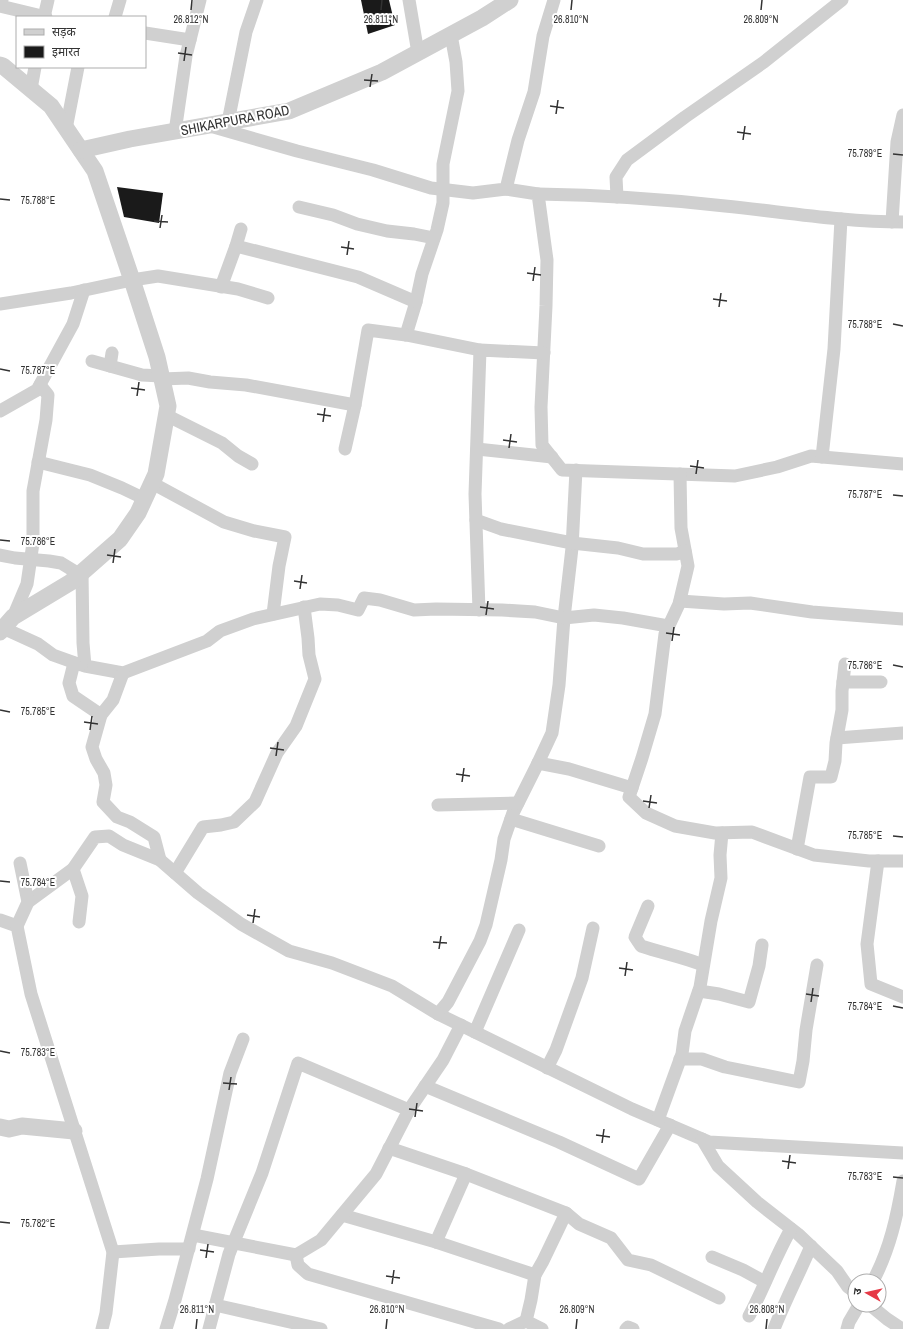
<svg xmlns="http://www.w3.org/2000/svg" width="903" height="1329" viewBox="0 0 903 1329" font-family="'Archivo Narrow','Noto Sans Devanagari',sans-serif">
<rect width="100%" height="100%" fill="#fff"/>
<g fill="#1a1a1a">
<polygon points="361,0 389,0 395,25 368,34"/>
<polygon points="117,187 163,193 159,223 124,217"/>
</g>
<g fill="none" stroke-linecap="round" stroke-linejoin="round">
<g stroke="#d0d0d0" stroke-width="13">
<polyline points="2,0 0,6 46,17"/>
<polyline points="409,0 418,53"/>
<polyline points="44,17 48,0"/>
<polyline points="115,17 120,0"/>
<polyline points="145,33 190,40"/>
<polyline points="31,89 35,67"/>
<polyline points="228,122 246,32 257,0"/>
<polyline points="210,126 297,151 373,170 431,188 473,193 506,189 518,140 534,92 543,36 554,0"/>
<polyline points="66,129 78,67"/>
<polyline points="175,132 186,56 200,0"/>
<polyline points="506,189 538,194 547,260 546,306 541,407 542,445 562,470 735,476 777,467 811,456 903,464"/>
<path d="M538,194C600,195 663,199 725,206C784,212 843,222 903,222"/>
<polyline points="617,197 616,177 627,160 685,117 764,62 842,0"/>
<polyline points="299,207 333,215 357,224 387,231 414,234 434,238"/>
<polyline points="892,222 897,142 903,115"/>
<polyline points="236,246 358,277 416,302 406,335"/>
<polyline points="221,287 236,246 241,229"/>
<polyline points="416,302 422,274 437,230 443,203 443,164 458,91 456,62 451,35"/>
<polyline points="0,304 71,293 132,280 158,276 238,289 268,298"/>
<polyline points="92,361 142,375 161,376"/>
<polyline points="110,366 112,353"/>
<polyline points="162,379 188,378 210,382 246,385 355,405"/>
<polyline points="0,411 37,390 73,324 84,290"/>
<polyline points="166,415 222,443 238,456 252,464"/>
<polyline points="345,449 355,405 368,330 406,335 480,350"/>
<polyline points="477,449 552,457"/>
<polyline points="822,457 834,349 841,219"/>
<polyline points="38,462 90,475 122,488 145,499"/>
<polyline points="576,470 572,548 564,618 559,685 552,733 538,763 513,813 504,839 501,860 486,925 480,941 448,1002 438,1014 632,1109 709,1142 903,1153"/>
<polyline points="680,474 681,528 688,566 679,604 665,634 655,714 642,758 629,797 646,813 675,826 715,833 752,832 814,855 869,861 903,861"/>
<polyline points="152,483 224,522 254,531 285,537 279,566 273,614"/>
<polyline points="476,520 501,529 572,543 618,548 643,554 677,554 685,551"/>
<polyline points="0,555 15,558 49,561 61,563 79,574"/>
<polyline points="82,572 83,643 85,666 123,673 207,641 220,631 253,619 320,604 338,605 358,610 364,598 380,600 414,610 436,609 502,610 535,612 564,618 594,615 623,618 668,626"/>
<polyline points="680,601 724,604 750,603 812,612 903,619"/>
<polyline points="479,610 475,494 480,350 544,353"/>
<polyline points="13,617 27,584 33,543 33,491 46,420 48,395 40,385"/>
<polyline points="3,628 38,644 53,655 81,665"/>
<polyline points="74,663 69,683 73,696 101,715 92,747 96,759 104,773 106,785 103,802 117,817 130,822 154,837 160,860"/>
<polyline points="843,682 881,682"/>
<polyline points="101,715 113,700 123,673"/>
<polyline points="837,738 903,733"/>
<polyline points="538,763 569,769 632,788"/>
<polyline points="438,805 518,803"/>
<polyline points="511,819 599,846"/>
<polyline points="797,849 810,777 831,777 835,761 836,743 842,710 842,691 845,664"/>
<polyline points="878,861 867,944 871,984 903,997"/>
<polyline points="73,869 82,896 79,922"/>
<polyline points="175,873 203,827 221,825 234,822 255,802 277,753 296,726 315,679 309,655 308,638 304,607"/>
<polyline points="28,902 73,869 95,837 109,836 123,845 160,860 198,893 241,924 289,951 332,963 392,986 438,1014"/>
<path d="M648,906L635,937L641,946C662,953 683,957 703,965"/>
<polyline points="0,920 17,926 31,994 113,1252 106,1313 102,1329"/>
<polyline points="17,926 28,902 20,863"/>
<polyline points="699,991 719,994 749,1002 759,966 762,945"/>
<polyline points="475,1032 519,930"/>
<polyline points="680,1059 702,1059 725,1067 799,1082 803,1061 806,1030 817,965"/>
<polyline points="547,1068 556,1050 582,978 593,928"/>
<polyline points="425,1086 559,1142 639,1179 670,1125"/>
<polyline points="409,1110 443,1060 461,1025"/>
<polyline points="658,1120 682,1054 685,1031 700,987 711,921 721,878 720,855 722,833"/>
<polyline points="702,1139 718,1166 757,1202 798,1234 837,1271 848,1287 855,1292"/>
<polyline points="389,1148 466,1174 566,1213 579,1224 611,1238 628,1260 651,1265 719,1298"/>
<polyline points="342,1215 436,1242 535,1275"/>
<polyline points="193,1235 296,1255 321,1240 376,1174 409,1110 298,1063 262,1173 233,1244 229,1254 209,1329"/>
<polyline points="436,1242 466,1174"/>
<polyline points="113,1252 159,1249 189,1249"/>
<polyline points="296,1255 298,1265 308,1274 499,1329"/>
<polyline points="712,1257 743,1270 765,1282"/>
<path d="M873,1281C890,1249 897,1216 903,1181"/>
<polyline points="215,1305 321,1329"/>
<polyline points="870,1305 887,1319 902,1329"/>
<path d="M749,1316C764,1288 775,1257 791,1229"/>
<polyline points="166,1329 175,1300 207,1179 230,1073 243,1039"/>
<polyline points="509,1329 526,1321"/>
<polyline points="542,1329 526,1321 531,1300 535,1275 543,1261 566,1213"/>
<polyline points="626,1329 628,1327 633,1329"/>
<path d="M774,1329C785,1301 799,1274 811,1246"/>
<polyline points="847,1329 849,1322 859,1305"/>
</g>
<g stroke="#d0d0d0" stroke-width="17">
<polyline points="0,65 3,66 51,106 95,171 134,286 157,357 168,406 156,474 138,513 120,539 71,582 13,617 0,632"/>
<polyline points="81,150 130,139 289,111 382,72 482,18 510,0"/>
<polyline points="0,1127 9,1129 22,1126 74,1131"/>
</g>
</g>
<path fill="none" stroke="#333" stroke-width="1.5" d="M191,10L192,0M381,10L382,0M571,10L572,0M761,10L762,0M178,53L192,55M184,61L186,47M364,80L378,81M370,87L372,74M550,106L564,108M556,114L558,100M737,132L751,134M743,140L745,126M893,154L903,155M0,199L10,200M154,221L168,222M160,228L162,215M341,247L354,249M347,255L349,241M527,273L541,275M533,281L535,267M713,299L727,301M719,307L721,293M893,324L903,326M0,369L10,371M131,388L145,390M137,396L139,382M317,414L331,416M323,422L325,408M503,440L517,442M509,448L511,434M690,466L704,468M696,474L698,460M893,495L903,496M0,540L10,541M107,555L121,557M113,563L115,549M294,581L307,583M300,589L302,575M480,607L494,609M486,615L488,601M666,633L680,635M672,641L674,627M893,665L903,667M0,710L10,712M84,722L98,724M90,730L92,716M270,748L284,750M276,756L278,742M456,774L470,776M462,782L464,768M643,801L657,803M649,808L651,795M893,836L903,837M0,881L10,882M247,915L260,917M253,923L255,909M433,942L447,943M439,949L441,936M619,968L633,970M625,976L627,962M806,994L819,996M811,1002L813,988M893,1006L903,1008M0,1051L10,1053M223,1083L237,1084M229,1090L231,1077M409,1109L423,1111M415,1117L417,1103M596,1135L610,1137M602,1143L604,1129M782,1161L796,1163M788,1169L790,1155M893,1177L903,1178M0,1222L10,1223M200,1250L214,1252M206,1258L208,1244M386,1276L400,1278M392,1284L394,1270M196,1329L197,1319M386,1329L387,1319M576,1329L577,1319M766,1329L767,1319"/>
<g text-anchor="middle" stroke-width="4" stroke-linejoin="round" paint-order="stroke">
<g font-size="14" fill="#333" stroke="#fff">
<text transform="translate(235 120) rotate(-11)" y="5">SHIKARPURA ROAD</text>
</g>
</g>
<g font-size="10" text-anchor="middle" fill="#333" stroke="#fff" stroke-width="4" stroke-linejoin="round" paint-order="stroke">
<text x="191" y="23">26.812°N</text>
<text x="381" y="23">26.811°N</text>
<text x="571" y="23">26.810°N</text>
<text x="761" y="23">26.809°N</text>
<text x="865" y="157">75.789°E</text>
<text x="38" y="204">75.788°E</text>
<text x="865" y="328">75.788°E</text>
<text x="38" y="374">75.787°E</text>
<text x="865" y="498">75.787°E</text>
<text x="38" y="545">75.786°E</text>
<text x="865" y="669">75.786°E</text>
<text x="38" y="715">75.785°E</text>
<text x="865" y="839">75.785°E</text>
<text x="38" y="886">75.784°E</text>
<text x="865" y="1010">75.784°E</text>
<text x="38" y="1056">75.783°E</text>
<text x="865" y="1180">75.783°E</text>
<text x="38" y="1227">75.782°E</text>
<text x="197" y="1313">26.811°N</text>
<text x="387" y="1313">26.810°N</text>
<text x="577" y="1313">26.809°N</text>
<text x="767" y="1313">26.808°N</text>
</g>
<rect x="16" y="16" width="130" height="52" fill="#ffffff" stroke="#adadad"/>
<rect x="24" y="29" width="20" height="6" fill="#d0d0d0" stroke="#adadad"/>
<text x="52" y="36" font-size="12" fill="#333333">सड़क</text>
<rect x="24" y="46" width="20" height="12" fill="#1a1a1a" stroke="#adadad"/>
<text x="52" y="56" font-size="12" fill="#333333">इमारत</text>
<g transform="translate(867 1293) rotate(278)"><circle r="19" fill="#ffffff" stroke="#adadad"/>
<path d="M0-3L7 15L0 10L-7 15Z" fill="#e63946"/>
<text y="-6" font-size="11" font-weight="bold" text-anchor="middle" fill="#333333">उ</text>
</g>
</svg>
